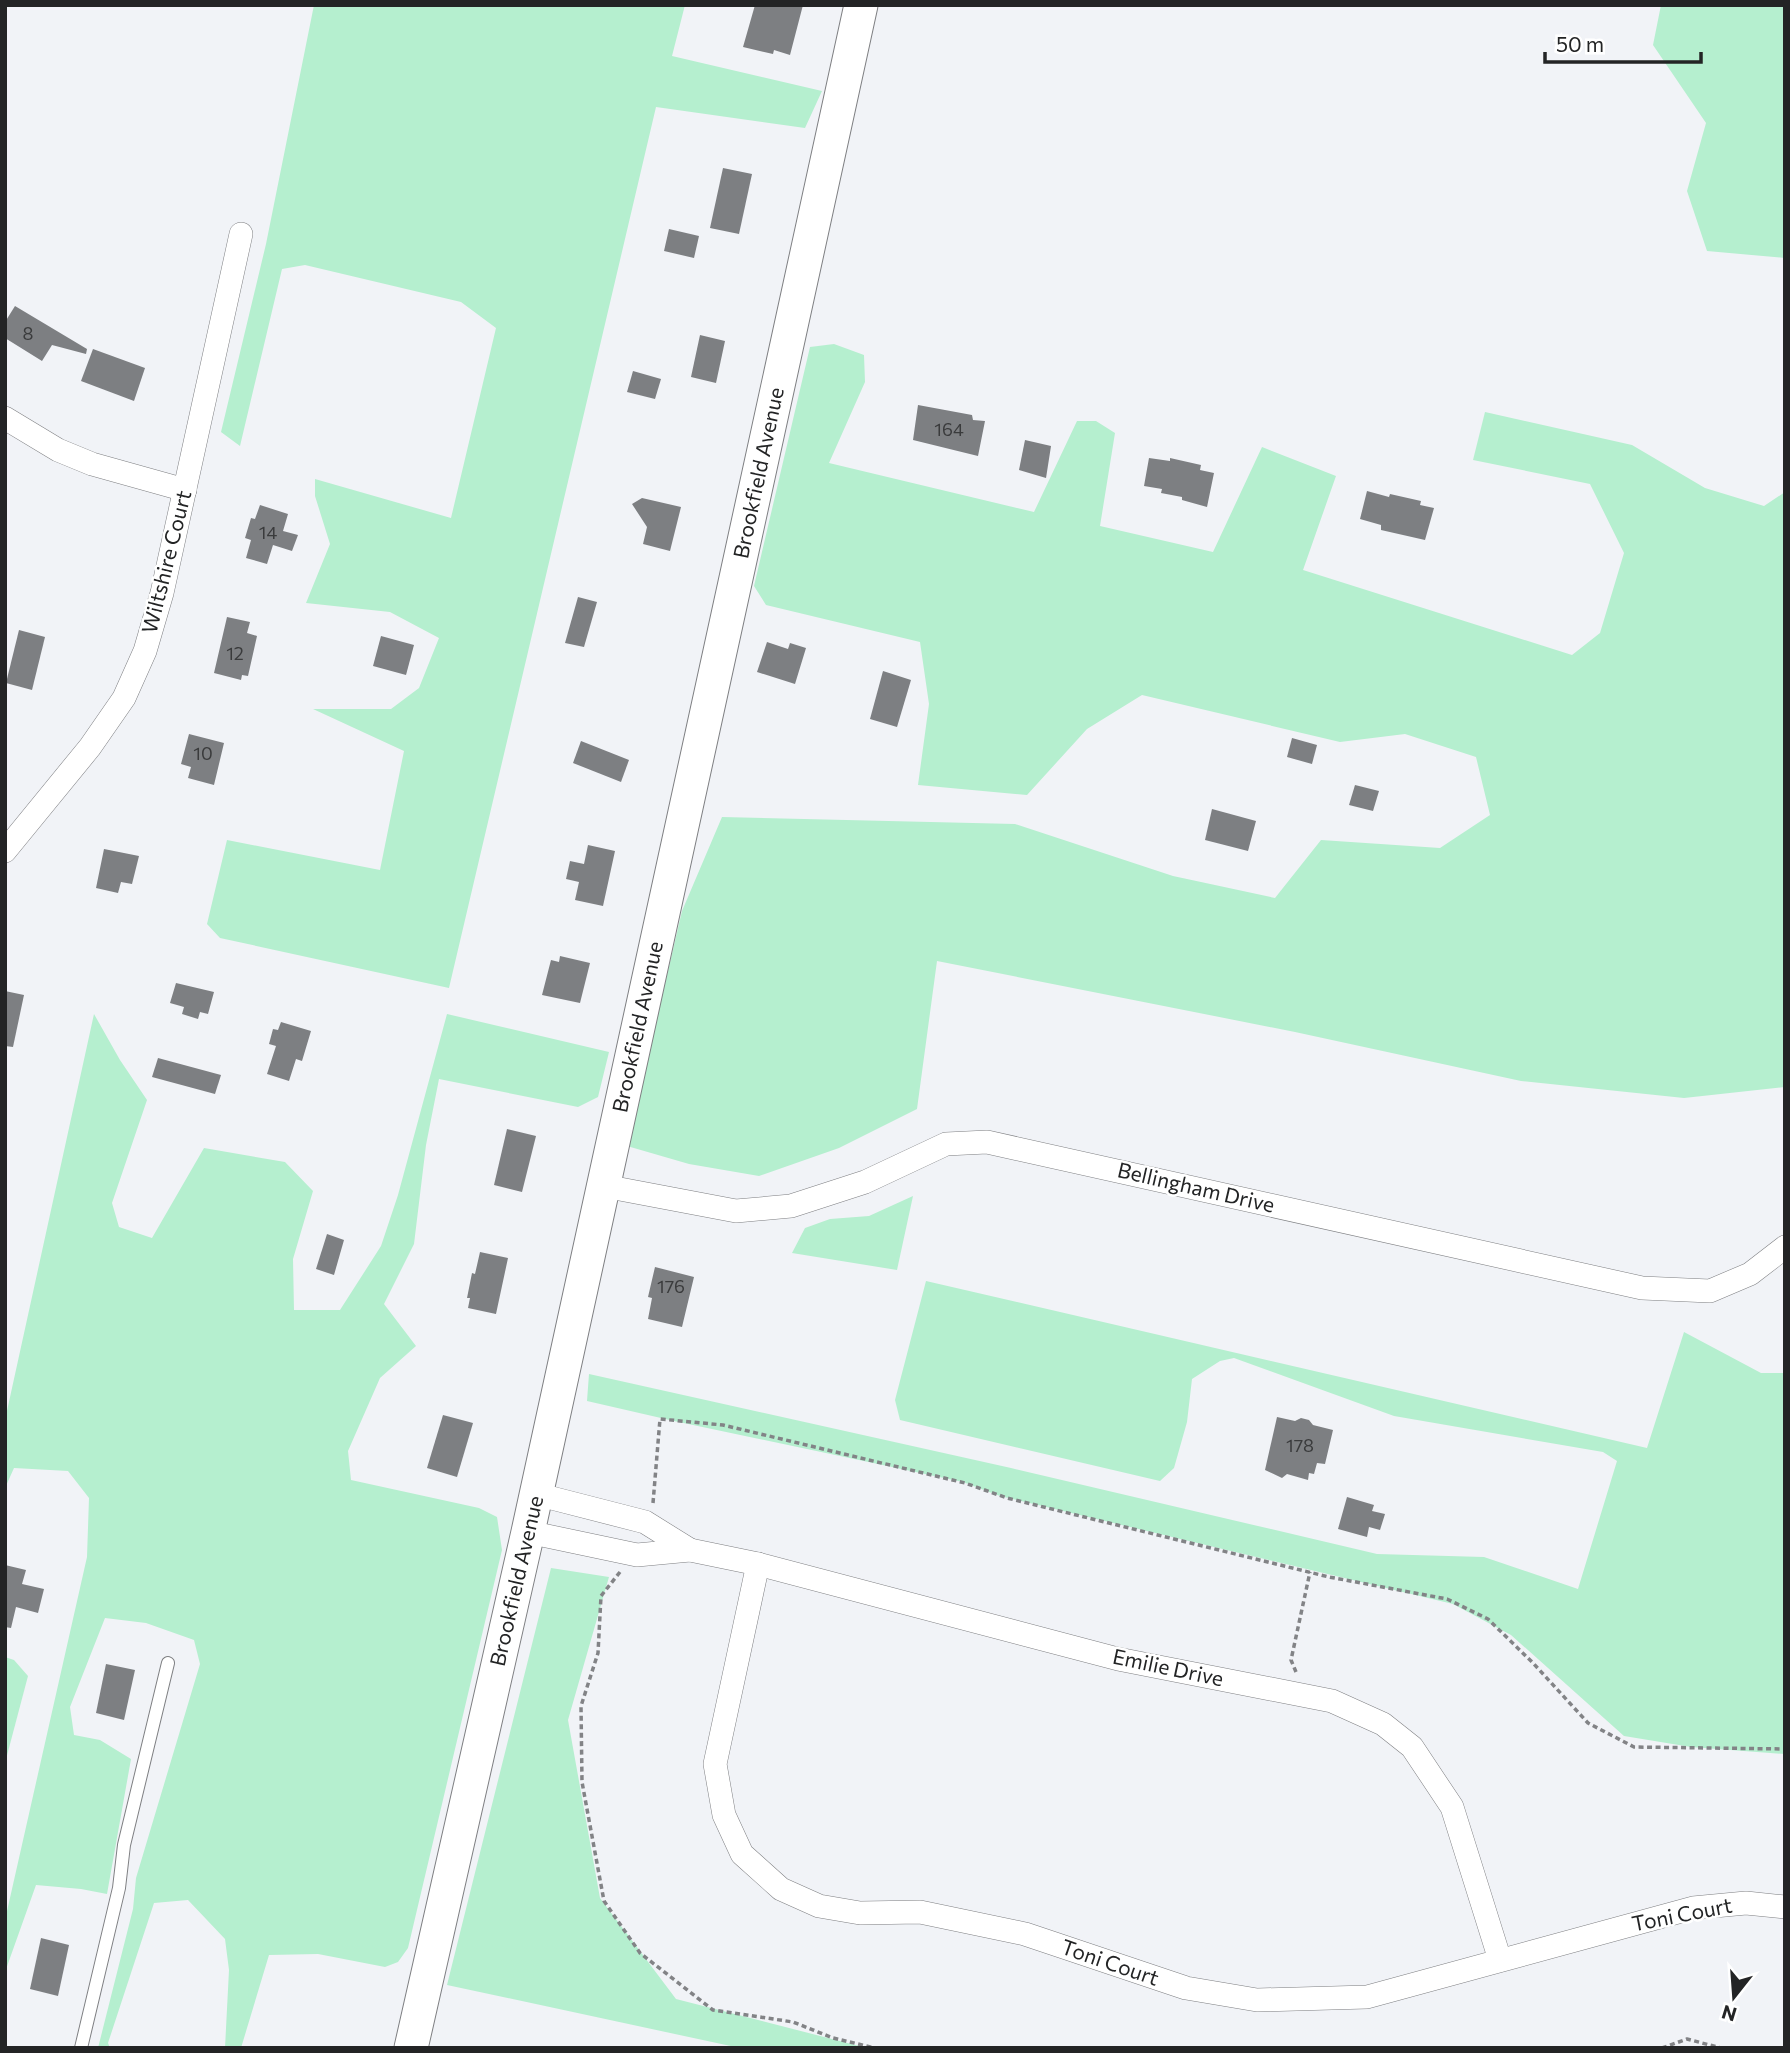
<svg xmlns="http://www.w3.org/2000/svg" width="1790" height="2053" viewBox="0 0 1790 2053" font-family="Commissioner,sans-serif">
<rect width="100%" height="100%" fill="#f1f3f7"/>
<g fill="#b5efcf">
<polygon points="314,5 685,5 672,56 822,91 805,128 656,107 449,988 220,938 207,924 227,840 380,870 404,751 313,709 391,709 419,688 439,638 390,612 306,603 330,544 315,496 315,479 451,518 496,328 461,302 305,265 282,269 240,446 221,432 266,244"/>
<polygon points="1661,5 1785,5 1785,258 1707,251 1687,191 1706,123 1653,45"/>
<polygon points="834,344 864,355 865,382 829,463 1034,512 1077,421 1096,421 1115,433 1100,526 1213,552 1262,447 1336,476 1303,570 1572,655 1600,633 1624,553 1590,484 1473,460 1485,412 1632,445 1705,488 1764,506 1785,492 1785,1087 1684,1098 1521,1081 1295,1032 937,961 917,1109 839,1148 759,1176 689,1164 627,1146 682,911 722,817 1015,824 1173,876 1275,898 1321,840 1440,848 1490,815 1476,757 1405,734 1340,742 1142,695 1087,729 1027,795 918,785 929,704 920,642 766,605 754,586 810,347"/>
<polygon points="94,1014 120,1060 147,1100 112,1203 119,1227 152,1238 204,1148 285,1162 313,1191 293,1259 294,1310 340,1310 381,1246 398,1195 447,1014 609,1052 598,1097 578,1107 439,1079 426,1145 414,1244 384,1304 416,1346 380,1378 348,1451 351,1480 479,1508 497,1517 502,1550 408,1948 398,1962 385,1967 318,1954 269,1955 241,2048 225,2048 229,1970 225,1939 188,1900 154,1903 108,2043 110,2048 98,2048 133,1909 136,1878 200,1664 194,1640 146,1623 105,1618 70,1707 74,1735 100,1740 131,1759 107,1894 81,1889 36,1885 5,1972 5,1920 87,1557 89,1498 68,1471 14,1468 5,1488 5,1420"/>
<polygon points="913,1196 897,1270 792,1253 805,1228 830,1219 869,1216"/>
<polygon points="926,1281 1647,1448 1684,1332 1761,1373 1785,1373 1785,1754 1691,1747 1624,1736 1511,1635 1453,1604 1000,1496 963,1482 674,1421 587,1401 589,1374 1011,1468 1377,1554 1484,1557 1578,1589 1617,1461 1603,1452 1394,1416 1234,1358 1220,1361 1192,1379 1187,1422 1174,1468 1160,1481 900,1420 895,1400"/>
<polygon points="551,1568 609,1577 568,1720 600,1898 676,1999 867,2048 740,2048 447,1985"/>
<polygon points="5,1657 14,1660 28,1676 5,1763"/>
</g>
<g fill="#7d7f82">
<polygon points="755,5 803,5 790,55 774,50 773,54 743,47"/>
<polygon points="723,168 752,174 739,234 710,228"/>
<polygon points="669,229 699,236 694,258 664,251"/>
<polygon points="15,306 87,349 86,354 52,345 42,361 5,338 5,322"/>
<polygon points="700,335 725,341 716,383 691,377"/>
<polygon points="93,349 145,368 134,401 81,381"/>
<polygon points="633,371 661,379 655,399 627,392"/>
<polygon points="918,405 972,415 973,420 985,421 978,456 913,440"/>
<polygon points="1025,440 1051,446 1046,478 1019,470"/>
<polygon points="1149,458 1170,461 1170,458 1201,465 1200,470 1214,473 1207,507 1182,500 1182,497 1161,493 1162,489 1144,486"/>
<polygon points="1367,491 1389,497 1390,494 1421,501 1420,505 1434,508 1425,540 1381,530 1381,525 1360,519"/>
<polygon points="642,498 681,507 670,551 643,544 647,527 632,504"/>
<polygon points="260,505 288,514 283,531 298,535 292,551 273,545 267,564 246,558 251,540 245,538 251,518 255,519"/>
<polygon points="578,597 597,602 584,647 565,643"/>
<polygon points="227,617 250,622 247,633 257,636 248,676 242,675 241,680 214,673"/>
<polygon points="19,630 45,637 32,690 6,683"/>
<polygon points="381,636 414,645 406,675 373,666"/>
<polygon points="767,642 788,649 790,643 806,648 795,684 757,672"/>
<polygon points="883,671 911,680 897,727 870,719"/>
<polygon points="189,734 224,743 214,785 188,778 191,767 181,764"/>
<polygon points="1292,738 1317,745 1312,764 1287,757"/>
<polygon points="581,741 629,760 621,782 573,763"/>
<polygon points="1355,785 1379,791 1373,811 1349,805"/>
<polygon points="1212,809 1256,821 1248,851 1205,840"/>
<polygon points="588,845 615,851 603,906 575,900 579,882 566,879 570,861 584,864"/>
<polygon points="104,849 139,856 132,884 121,882 118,893 96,888"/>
<polygon points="560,956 590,963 580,1003 542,995 551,960 559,962"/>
<polygon points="176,983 214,992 208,1014 200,1012 198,1019 182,1014 184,1007 170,1003"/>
<polygon points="5,991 24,995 13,1047 5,1046"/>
<polygon points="281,1022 311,1031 302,1061 296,1059 289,1081 267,1074 276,1046 269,1044 273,1029 278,1030"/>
<polygon points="158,1058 221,1075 215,1094 152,1077"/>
<polygon points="507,1129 536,1136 522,1192 494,1185"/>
<polygon points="327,1234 344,1240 334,1275 316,1269"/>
<polygon points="480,1252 508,1258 496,1314 468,1308 470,1298 467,1298 472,1273 475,1274"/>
<polygon points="655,1267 694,1277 682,1327 648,1319 652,1298 648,1297"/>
<polygon points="443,1415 473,1423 457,1477 427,1468"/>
<polygon points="1277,1417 1295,1421 1301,1418 1309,1420 1313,1425 1333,1430 1325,1464 1317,1463 1314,1474 1309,1473 1308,1480 1287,1474 1282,1478 1265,1470"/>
<polygon points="1347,1497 1374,1505 1372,1511 1385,1514 1380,1530 1369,1527 1367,1537 1338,1529"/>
<polygon points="5,1565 26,1570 22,1584 44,1589 38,1613 16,1607 11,1628 5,1627"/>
<polygon points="106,1664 135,1670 124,1720 96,1713"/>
<polygon points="41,1938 69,1945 58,1996 30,1989"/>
</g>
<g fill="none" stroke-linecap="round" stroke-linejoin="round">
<defs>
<polyline id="service" points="81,2048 119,1888 124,1845 168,1663"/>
<g id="minor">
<polyline points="5,418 58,450 92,464 185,490"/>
<polyline points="5,851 90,747 124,698 145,651 162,593 241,234"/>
<polyline points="604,1186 736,1211 791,1206 865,1182 946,1144 987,1142 1642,1288 1710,1291 1750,1274 1785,1247"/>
<polyline points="536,1494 645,1522 690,1550"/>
<polyline points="528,1532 637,1555 690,1550 758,1564 1118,1659 1332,1701 1383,1724 1412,1747 1452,1807 1500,1960"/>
<polyline points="758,1564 715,1764 724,1815 742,1854 781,1889 819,1906 860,1913 920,1912 1025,1934 1186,1988 1257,2000 1367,1997 1693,1908 1746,1903 1785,1907"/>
</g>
<polyline id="secondary" points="411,2048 528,1532 861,5"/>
</defs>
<use href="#service" stroke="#7e7f82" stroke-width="14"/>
<use href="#minor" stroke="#7e7f82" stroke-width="24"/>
<use href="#secondary" stroke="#7e7f82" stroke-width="35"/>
<g stroke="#828386" stroke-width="3.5" stroke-dasharray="5 3.5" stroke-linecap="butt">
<polyline points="653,1503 660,1419 723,1425 965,1483 1007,1498 1329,1577 1447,1599 1488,1619 1533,1663 1588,1723 1634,1747 1785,1749"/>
<polyline points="620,1572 601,1596 598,1653 581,1706 582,1782 604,1901 640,1953 713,2010 793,2022 833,2038 875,2048"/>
<polyline points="1296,1672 1291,1660 1310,1572"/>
<polyline points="1662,2048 1687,2039 1721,2048"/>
</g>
<use href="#service" stroke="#fff" stroke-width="12"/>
<use href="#minor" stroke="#fff" stroke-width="23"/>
<use href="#secondary" stroke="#fff" stroke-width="33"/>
</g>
<g text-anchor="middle" stroke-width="5" stroke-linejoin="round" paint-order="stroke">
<g font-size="18" fill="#3a3b3c">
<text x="28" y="340">8</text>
<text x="949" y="436">164</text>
<text x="268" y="539">14</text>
<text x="235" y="660">12</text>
<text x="203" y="760">10</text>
<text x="671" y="1293">176</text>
<text x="1300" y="1452">178</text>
</g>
<g font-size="21" fill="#232425" stroke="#fff">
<text transform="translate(759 473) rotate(-78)" y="7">Brookfield Avenue</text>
<text transform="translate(167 562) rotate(-76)" y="7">Wiltshire Court</text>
<text transform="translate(638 1027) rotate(-78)" y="7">Brookfield Avenue</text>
<text transform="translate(1196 1188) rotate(13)" y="7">Bellingham Drive</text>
<text transform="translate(517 1581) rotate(-77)" y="7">Brookfield Avenue</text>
<text transform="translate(1168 1668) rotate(12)" y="7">Emilie Drive</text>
<text transform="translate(1682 1915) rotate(-11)" y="7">Toni Court</text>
<text transform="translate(1110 1963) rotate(19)" y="7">Toni Court</text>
</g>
</g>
<rect width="1790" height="2053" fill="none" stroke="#232425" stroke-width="14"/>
<g transform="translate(1734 1997) rotate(197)" stroke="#ffffff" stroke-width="5" paint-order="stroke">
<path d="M0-5L12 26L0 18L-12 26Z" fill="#232425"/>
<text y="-10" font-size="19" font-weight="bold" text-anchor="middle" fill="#232425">N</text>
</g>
<path d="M1545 52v10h156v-10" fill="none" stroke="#232425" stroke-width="3.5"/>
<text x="1556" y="52" font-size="21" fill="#232425" stroke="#ffffff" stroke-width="5" paint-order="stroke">50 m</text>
</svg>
